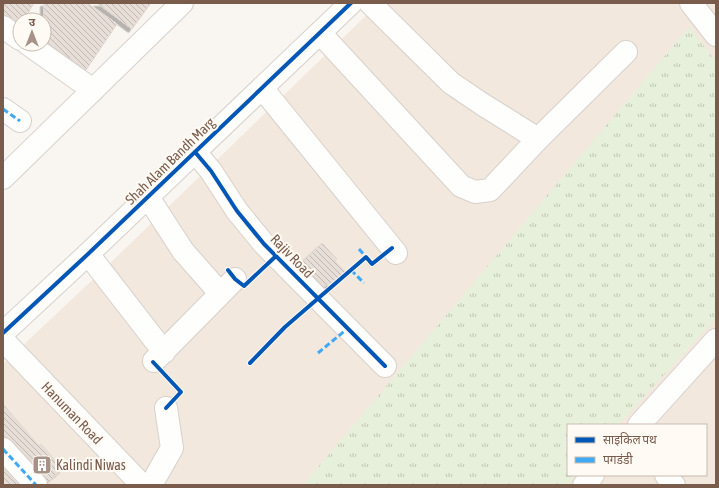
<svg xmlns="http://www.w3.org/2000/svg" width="719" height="488" viewBox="0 0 719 488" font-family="'Asap Condensed','Noto Sans Devanagari',sans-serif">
<defs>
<pattern id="grass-tufts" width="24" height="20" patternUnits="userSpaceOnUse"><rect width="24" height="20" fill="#e7f0db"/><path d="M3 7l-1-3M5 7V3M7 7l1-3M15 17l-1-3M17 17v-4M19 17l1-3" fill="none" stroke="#c0c6b4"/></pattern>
<pattern id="building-back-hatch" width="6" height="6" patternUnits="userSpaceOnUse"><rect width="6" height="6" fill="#e6ded7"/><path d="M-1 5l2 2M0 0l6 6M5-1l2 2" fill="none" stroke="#bfb7b1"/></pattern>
<filter id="shadow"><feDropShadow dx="-3.5" dy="3.5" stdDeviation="0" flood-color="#0004"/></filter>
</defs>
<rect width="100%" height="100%" fill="#f9f5f0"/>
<path fill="#f2e8de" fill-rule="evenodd" d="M379,3H716V485H3V364L102,271ZM568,425H706V475H568Z"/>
<polygon fill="url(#grass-tufts)" points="689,27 716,62 716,318 618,425 568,425 568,475 576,475 568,485 303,485"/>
<g fill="url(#building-back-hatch)" stroke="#e2d8d2" filter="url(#shadow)">
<polygon points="3,3 34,3 24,20 20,20 20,24 10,17 3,15"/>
<polygon points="44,3 87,3 117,24 86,70 44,40"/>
<polygon points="97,3 151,3 132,29"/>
<polygon points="322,243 337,259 335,261 345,272 329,287 327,285 324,287 301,263"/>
<polygon points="3,404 39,446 41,444 63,469 48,482 45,477 12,441 7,437 3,437"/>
<polygon points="3,468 19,485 3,485"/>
</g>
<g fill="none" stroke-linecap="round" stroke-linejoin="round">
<defs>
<g id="minor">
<polyline points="370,3 451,83 482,104 538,139"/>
<polyline points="691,3 716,35"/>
<polyline points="3,27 20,39"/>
<polyline points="320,33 461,186 475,192 490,190 538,139 626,52"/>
<polyline points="28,44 93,90"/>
<polyline points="262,88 396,253"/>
<polyline points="3,109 20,121"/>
<polyline points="195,152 211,171 237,211 264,244 385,366"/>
<polyline points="3,178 182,3"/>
<polyline points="148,197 183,251 220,293"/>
<polyline points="88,254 164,352"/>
<polyline points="3,333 88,254 351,3"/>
<polyline points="3,340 142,485"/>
<polyline points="154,361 235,279"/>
<polyline points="639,425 716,340"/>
<polyline points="3,449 36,485"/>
<polyline points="666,475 674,485"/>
<polyline points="151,485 172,448 166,408"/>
<polyline points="584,485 593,475"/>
</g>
</defs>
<use href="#minor" stroke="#d7d1cb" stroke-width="24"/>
<use href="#minor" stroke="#fefefd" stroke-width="22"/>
<g stroke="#3fa9f5" stroke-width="3" stroke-dasharray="6 3" stroke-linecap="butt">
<polyline points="3,109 20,121"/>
<polyline points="359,249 366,257"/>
<polyline points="351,270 364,283"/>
<polyline points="318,353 347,329"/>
<polyline points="3,449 36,485"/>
</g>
<defs>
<g id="cycleway">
<polyline points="195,152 211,171 237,211 264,244 385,366"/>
<polyline points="228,270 235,279 244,286 276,256"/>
<polyline points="3,333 88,254 351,3"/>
<polyline points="153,362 181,392 166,408"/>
<polyline points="250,363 285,327 366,257 372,264 392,248"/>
</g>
</defs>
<use href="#cycleway" stroke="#fffaf3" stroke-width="6"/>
<use href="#cycleway" stroke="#0057b8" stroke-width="4"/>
</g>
<defs>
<symbol id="building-square" viewBox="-11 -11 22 22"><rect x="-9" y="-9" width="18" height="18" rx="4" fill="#a69286" stroke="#fffaf3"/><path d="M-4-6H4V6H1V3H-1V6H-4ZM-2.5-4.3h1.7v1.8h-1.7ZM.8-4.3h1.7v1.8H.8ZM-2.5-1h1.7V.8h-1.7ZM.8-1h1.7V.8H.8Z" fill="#fff"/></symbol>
</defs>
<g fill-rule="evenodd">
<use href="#building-square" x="31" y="454" width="22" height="22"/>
</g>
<g text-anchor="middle" stroke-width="4" stroke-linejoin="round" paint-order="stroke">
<g font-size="14" fill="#7a5c4d" stroke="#fffaf3">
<text transform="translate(170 161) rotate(-44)" y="5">Shah Alam Bandh Marg</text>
<text transform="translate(292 256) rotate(46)" y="5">Rajiv Road</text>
<text transform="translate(72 413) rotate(46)" y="5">Hanuman Road</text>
</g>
<g font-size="14" fill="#7a5c4d" stroke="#fffaf3" text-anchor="start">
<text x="56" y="470">Kalindi Niwas</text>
</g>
</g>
<rect width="719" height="488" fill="none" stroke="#7a5c4d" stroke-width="8"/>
<rect x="567" y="424" width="140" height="52" fill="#fffaf3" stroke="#cabbb1"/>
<rect x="575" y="437" width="20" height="6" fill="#0057b8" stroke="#cabbb1"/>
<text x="603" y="444" font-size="12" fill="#7a5c4d">साइकिल पथ</text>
<rect x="575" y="457" width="20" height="6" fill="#3fa9f5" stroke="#cabbb1"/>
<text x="603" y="464" font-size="12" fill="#7a5c4d">पगडंडी</text>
<g transform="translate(32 32)"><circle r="19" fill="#fffaf3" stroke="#cabbb1"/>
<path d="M0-3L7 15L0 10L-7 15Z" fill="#a69286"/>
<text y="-6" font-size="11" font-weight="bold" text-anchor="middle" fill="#7a5c4d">उ</text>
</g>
</svg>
